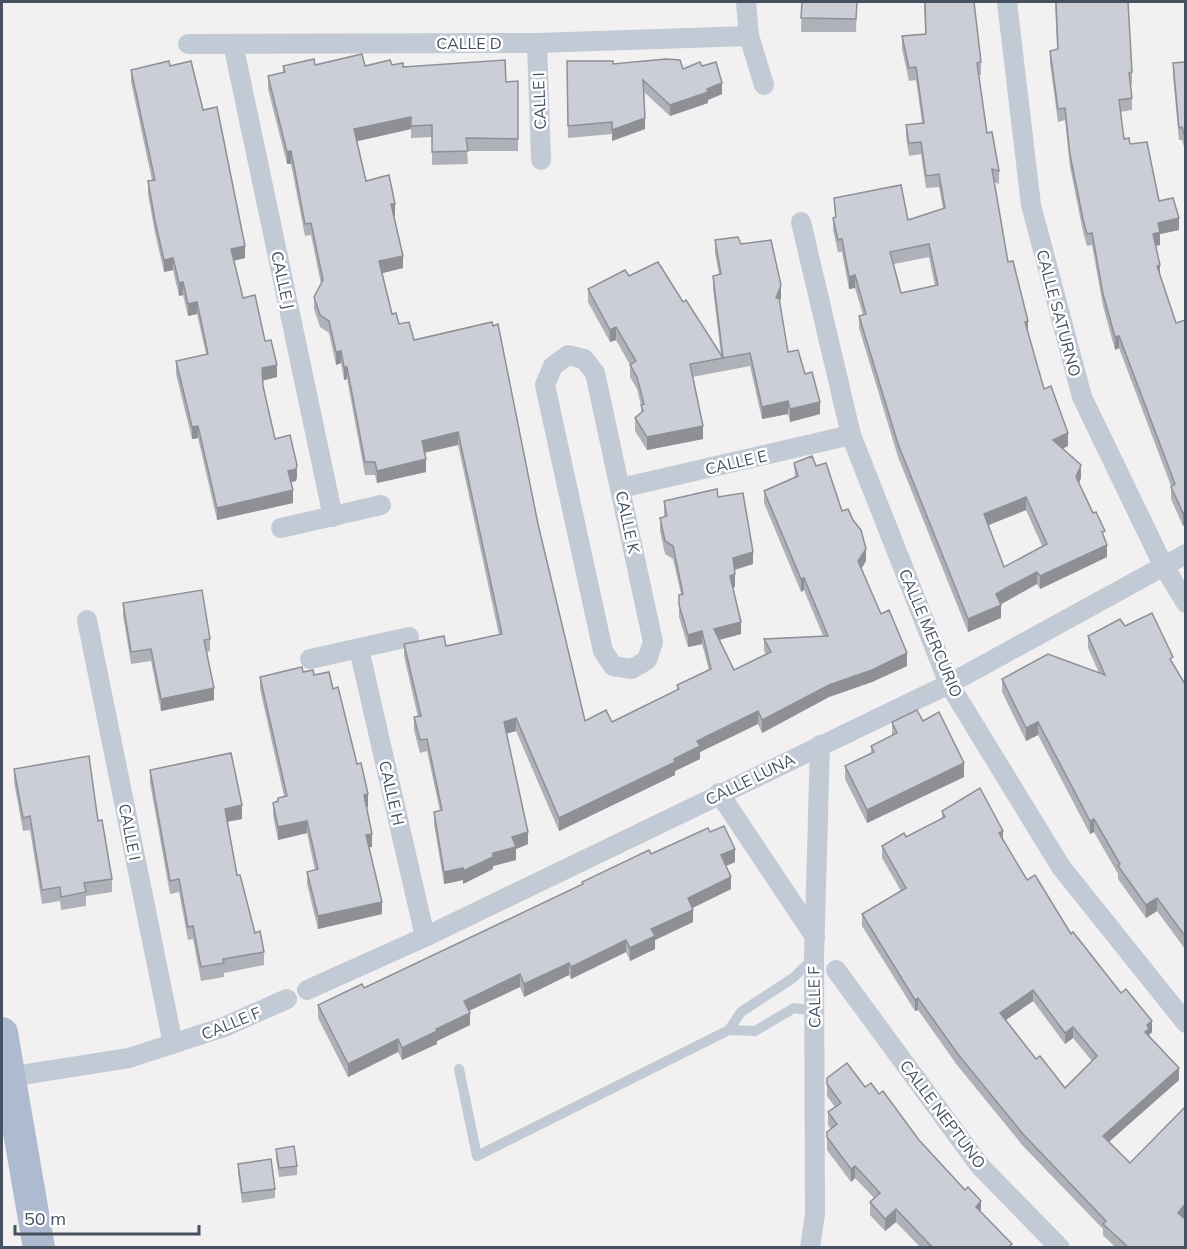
<svg xmlns="http://www.w3.org/2000/svg" width="1187" height="1249" viewBox="0 0 1187 1249" font-family="Mulish,sans-serif">
<rect width="100%" height="100%" fill="#f2f0f0"/>
<g fill="none" stroke-linecap="round" stroke-linejoin="round">
<g stroke="#c2cad6" stroke-width="10">
<polyline points="814,958 793,978 741,1012 729,1030 755,1031 794,1008 815,1011"/>
<polyline points="459,1069 477,1156 729,1030"/>
</g>
<g stroke="#c2cad6" stroke-width="20">
<polyline points="746,2 749,36 764,85"/>
<polyline points="1007,2 1031,205 1082,397 1163,565 1186,603"/>
<polyline points="537,43 541,160"/>
<polyline points="188,44 537,43 749,36"/>
<polyline points="233,44 333,517"/>
<polyline points="801,222 851,435 949,684 1061,867 1186,1023"/>
<polygon points="568,355 584,359 595,373 653,642 647,660 632,669 613,666 603,651 545,385 553,366"/>
<polyline points="621,488 851,435"/>
<polyline points="281,528 381,505"/>
<polyline points="87,620 173,1044"/>
<polyline points="359,649 425,937"/>
<polyline points="310,659 409,637"/>
<polyline points="719,793 815,937"/>
<polyline points="836,970 980,1166 1060,1248"/>
<polyline points="307,990 425,937 949,684 1186,554"/>
<polyline points="2,1078 129,1058 224,1027 287,999"/>
<polyline points="810,1248 815,1214 814,958 820,745"/>
</g>
<polyline stroke="#aebad0" stroke-width="32" points="2,1033 39,1248"/>
</g>
<g fill="#afb1b8" fill-rule="evenodd">
<polygon points="119,2 165,2 119,3"/>
<rect x="614" y="2" width="83" height="1"/>
<polygon points="802,2 857,2 856,32 801,32"/>
<path d="M924,2H974L981,62V75H979L987,133L999,171V184L994,182L1008,262L1044,389L1068,446L1063,448L1081,478L1079,483L1105,538L1107,557L1040,589L1037,584L1006,601L1001,604V618L968,632L898,457L859,328V316L863,315L855,288L849,289L842,252H838L833,230V218L835,217L834,198L908,220L943,209L939,187L926,188L921,154L909,156L906,137V125L922,123L916,80L909,81L902,49V36L925,34ZM929,257L935,286L901,293L894,264ZM1026,510L1042,546L1004,567L988,525Z"/>
<polygon points="1055,2 1128,2 1132,72 1132,84 1130,85 1132,98 1132,110 1120,112 1124,139 1130,144 1159,201 1179,230 1160,234 1160,245 1156,246 1160,276 1176,323 1185,320 1183,526 1171,499 1171,486 1119,348 1115,350 1103,306 1092,245 1087,246 1083,232 1070,167 1065,120 1058,122 1050,63 1050,51 1057,49"/>
<polygon points="567,61 683,69 702,66 722,94 708,100 708,103 670,116 644,92 645,129 612,141 612,134 568,138"/>
<polygon points="1185,62 1185,146 1184,147 1182,140 1179,140 1173,76 1173,63"/>
<polygon points="315,65 365,66 392,65 506,82 518,81 518,151 467,151 468,164 432,165 432,137 411,138 411,129 357,141 366,181 395,216 394,216 403,268 382,273 392,314 399,324 414,340 538,524 585,721 612,722 677,690 677,685 709,670 702,644 688,647 679,617 679,595 681,594 673,559 665,554 660,531 660,518 664,517 664,501 718,497 753,564 735,570 735,587 733,588 741,634 720,640 734,670 766,654 764,651 764,639 823,636 804,590 801,592 764,503 764,491 795,478 794,463 816,466 842,511 866,561 861,569 881,614 907,666 872,682 829,697 762,733 758,724 700,752 700,759 675,771 675,775 559,831 516,731 506,734 528,844 516,849 516,860 493,866 493,869 463,884 463,880 444,884 434,824 434,812 440,811 427,751 420,753 414,730 414,717 418,717 404,656 404,644 446,646 499,635 458,445 424,453 426,472 377,483 375,475 365,475 347,379 344,380 341,363 336,365 329,333 320,327 314,309 314,297 321,284 311,235 305,236 291,164 287,164 268,89 268,76 283,73 283,66"/>
<polygon points="170,66 203,110 245,258 234,261 243,298 265,341 277,377 263,380 263,386 275,439 297,477 296,481 291,482 293,503 217,520 198,438 192,439 176,374 176,361 206,354 197,314 188,316 183,295 179,296 173,270 164,272 155,233 148,194 148,181 152,180 131,82 131,70"/>
<polygon points="715,240 741,244 781,298 779,302 788,352 805,374 820,414 790,422 788,414 762,419 750,366 692,377 703,439 647,450 635,431 635,418 641,413 641,405 637,389 630,377 630,365 616,340 610,342 588,302 588,289 629,276 683,302 721,355 713,289 713,276 719,275 715,253"/>
<polygon points="123,603 210,639 210,651 207,652 214,700 161,711 151,661 131,664 123,615"/>
<polygon points="1125,626 1173,663 1185,684 1185,949 1157,911 1146,918 1118,879 1118,874 1094,832 1090,834 1038,735 1026,741 1002,692 1002,679 1099,673 1088,648 1088,636"/>
<polygon points="303,672 314,675 333,689 368,807 366,807 372,847 369,847 382,914 318,929 307,884 307,872 315,870 307,833 278,840 273,815 273,803 278,802 278,798 284,796 260,689 260,677"/>
<polygon points="923,721 964,777 867,823 845,779 845,766 871,753 871,746 892,736 892,722"/>
<polygon points="14,769 98,821 112,879 112,892 86,896 86,906 61,910 60,901 42,904 30,830 23,831 14,782"/>
<polygon points="150,770 242,819 227,822 237,875 255,933 264,952 264,965 224,973 224,977 201,981 193,939 188,940 179,892 170,894 150,783"/>
<path d="M942,811L1003,840L1027,880L1152,1032L1149,1035V1036L1179,1080L1109,1142L1184,1218L1185,1248H1116L1103,1235V1229L1023,1146L957,1065L918,1010L915,1011L862,926V914L901,891L882,858V846L906,837L942,819ZM1033,1001L1065,1044L1073,1038L1092,1061L1065,1088L1036,1059L1006,1020Z"/>
<polygon points="710,832 735,862 726,866 731,889 693,908 693,922 655,940 655,949 630,961 626,952 571,979 569,975 524,997 520,987 469,1011 470,1025 437,1041 437,1044 402,1060 398,1052 348,1077 318,1018 318,1005 364,988 582,885 582,882 651,854"/>
<polygon points="827,1078 865,1087 879,1094 1012,1248 921,1248 896,1222 885,1231 870,1215 870,1202 874,1198 855,1178 851,1182 827,1150 827,1132 831,1129 828,1125 828,1112 835,1107 827,1096"/>
<polygon points="276,1149 297,1166 297,1175 279,1177 276,1158"/>
<polygon points="238,1164 275,1189 275,1198 242,1203 238,1173"/>
</g>
<g fill="#8e9096">
<polygon points="722,83 722,94 708,100 708,103 670,116 670,105"/>
<polygon points="411,117 411,129 354,142 354,129"/>
<polygon points="645,118 645,129 612,141 612,130"/>
<polygon points="291,151 291,164 287,164 287,152"/>
<polygon points="391,204 395,204 395,216 391,217"/>
<polygon points="1179,218 1179,230 1160,234 1160,245 1153,246 1153,234 1158,223"/>
<polygon points="245,246 245,258 231,261 231,249"/>
<polygon points="403,256 403,268 379,274 379,261"/>
<polygon points="173,258 173,270 164,272 164,260"/>
<polygon points="1160,265 1160,277 1157,266"/>
<polygon points="855,275 855,288 849,289 849,277"/>
<polygon points="183,282 183,295 179,296 179,283"/>
<polygon points="781,285 781,298 776,311 776,298"/>
<polygon points="197,302 197,314 188,316 188,304"/>
<polygon points="1028,321 1028,334 1025,322"/>
<polygon points="616,327 616,340 610,342 610,330"/>
<polygon points="1119,336 1119,348 1115,350 1115,337"/>
<polygon points="341,351 341,363 336,365 336,352"/>
<polygon points="277,365 277,377 262,381 262,368"/>
<polygon points="344,367 347,367 347,379 344,380"/>
<polygon points="788,401 788,414 762,419 762,407"/>
<polygon points="820,402 820,414 790,422 790,409"/>
<polygon points="198,426 198,438 192,439 192,427"/>
<polygon points="703,426 703,439 647,450 647,437"/>
<polygon points="458,432 458,445 422,453 422,441"/>
<polygon points="1068,433 1068,446 1053,453 1053,440"/>
<polygon points="426,459 426,472 377,483 377,471"/>
<polygon points="297,465 297,477 296,481 288,483 288,471"/>
<polygon points="1081,465 1081,478 1076,489 1076,477"/>
<polygon points="293,490 293,503 217,520 217,508"/>
<polygon points="1026,497 1026,510 984,527 984,514"/>
<polygon points="1185,512 1185,525 1183,526 1183,513"/>
<polygon points="1107,545 1107,557 1040,589 1040,576"/>
<polygon points="866,549 866,561 858,574 858,561"/>
<polygon points="753,552 753,564 733,570 733,558"/>
<polygon points="1037,572 1037,584 996,607 996,594"/>
<polygon points="735,574 735,587 730,588 730,576"/>
<polygon points="804,578 804,590 801,592 801,579"/>
<polygon points="1001,605 1001,618 968,632 968,619"/>
<polygon points="741,622 741,634 714,641 714,629"/>
<polygon points="702,631 702,644 688,647 688,635"/>
<polygon points="907,653 907,666 872,682 829,697 762,733 762,720 829,685"/>
<polygon points="214,688 214,700 161,711 161,699"/>
<polygon points="758,711 758,724 700,752 700,759 675,771 675,775 559,831 559,818 674,759 697,741"/>
<polygon points="516,718 516,731 504,734 504,722"/>
<polygon points="1038,722 1038,735 1026,741 1026,728"/>
<polygon points="964,763 964,777 867,823 867,810"/>
<polygon points="368,794 368,807 364,808 364,795"/>
<polygon points="242,805 242,819 225,822 225,809"/>
<polygon points="1094,819 1094,832 1090,834 1090,821"/>
<polygon points="307,821 307,833 278,840 278,827"/>
<polygon points="1003,831 1003,843 999,833"/>
<polygon points="528,832 528,844 516,849 516,860 493,866 493,869 463,884 463,871 512,837"/>
<polygon points="372,834 372,847 366,848 366,835"/>
<polygon points="735,849 735,862 721,868 721,855"/>
<polygon points="463,868 463,880 444,884 444,872"/>
<polygon points="731,877 731,889 688,910 688,898"/>
<polygon points="1157,898 1157,911 1146,918 1146,905"/>
<polygon points="382,902 382,914 318,929 318,916"/>
<polygon points="693,910 693,922 655,940 655,949 630,961 630,948 651,929"/>
<polygon points="626,940 626,952 571,979 571,967"/>
<polygon points="569,963 569,975 524,997 524,984"/>
<polygon points="520,974 520,987 464,1013 464,1001"/>
<polygon points="1033,990 1033,1001 1000,1024 1000,1013"/>
<polygon points="918,998 918,1010 915,1011 915,1000"/>
<polygon points="470,1013 470,1025 437,1041 437,1044 402,1060 402,1048 436,1029"/>
<polygon points="1152,1021 1152,1032 1149,1035 1149,1041 1145,1032 1147,1025"/>
<polygon points="1073,1027 1073,1038 1065,1044 1065,1033"/>
<polygon points="398,1039 398,1052 348,1077 348,1064"/>
<polygon points="1179,1068 1179,1080 1103,1147 1103,1136"/>
<polygon points="855,1166 855,1178 851,1182 851,1169"/>
<polygon points="981,1201 981,1214 976,1207"/>
<polygon points="1185,1204 1185,1216 1178,1224 1178,1213"/>
<polygon points="896,1209 896,1222 885,1231 885,1219"/>
</g>
<g fill="#cbced6" stroke="#8e9096" stroke-width="1.5" fill-rule="evenodd">
<polygon points="802,2 857,2 856,19 801,18"/>
<path d="M925,2H974L981,62L977,63L987,133L992,132L999,171L992,169L1008,262L1013,261L1028,321L1025,322L1044,389L1051,386L1068,433L1053,440L1081,465L1076,477L1093,513L1096,512L1105,531L1102,532L1107,545L1040,576L1037,572L1006,588L996,594L1001,605L968,619L898,444L859,316L866,314L855,275L849,277L842,239L838,240L833,218L836,217L834,198L901,185L908,220L945,208L939,174L926,176L921,142L909,143L906,125L924,123L916,67L909,68L902,36L926,34ZM929,244L938,285L901,293L890,252ZM1026,497L1047,544L1004,567L984,514Z"/>
<polygon points="1056,2 1128,2 1132,72 1129,73 1132,98 1119,100 1124,139 1129,138 1130,144 1147,142 1159,201 1173,198 1179,218 1158,223 1160,232 1153,234 1160,265 1157,266 1176,323 1185,320 1185,512 1183,513 1171,487 1175,484 1119,336 1115,337 1103,294 1092,233 1087,234 1083,219 1070,155 1065,108 1058,109 1050,51 1058,49"/>
<polygon points="362,54 365,66 390,60 392,65 403,63 403,67 505,60 506,82 518,81 518,139 466,138 468,151 432,152 432,125 411,126 411,117 354,129 366,181 389,175 395,204 391,204 403,256 379,261 392,314 396,313 399,324 409,322 414,340 492,322 493,326 498,324 538,524 585,721 606,710 612,722 679,689 677,685 711,669 702,631 688,635 679,605 679,595 683,594 673,546 665,541 660,518 667,516 664,501 717,489 718,497 743,493 753,552 733,558 735,574 730,576 741,622 714,629 734,670 771,652 764,639 828,636 804,578 801,579 764,491 798,476 794,463 812,456 816,466 826,463 842,511 848,509 853,520 861,530 866,549 858,561 881,614 889,610 907,653 872,670 829,685 762,720 758,711 697,741 700,746 674,759 675,762 559,818 516,718 504,722 528,832 512,837 516,847 493,853 493,857 463,871 463,868 444,872 434,812 442,810 427,739 420,740 414,717 421,716 404,644 444,636 446,646 502,634 458,432 422,441 426,459 377,471 375,462 365,462 347,367 344,367 341,351 336,352 329,321 320,315 314,297 323,280 311,223 305,224 291,151 287,152 268,76 285,72 283,66 314,59 315,65"/>
<polygon points="666,59 680,60 683,69 700,62 702,66 716,62 722,83 707,89 708,92 670,105 643,80 645,118 612,130 612,122 568,126 567,61 613,61 613,64"/>
<polygon points="169,61 170,66 191,61 203,110 217,107 245,246 231,249 243,298 255,295 265,341 271,340 277,365 262,368 263,386 275,439 290,435 297,465 296,469 288,471 293,490 217,508 198,426 192,427 176,361 208,354 197,302 188,304 183,282 179,283 173,258 164,260 155,221 148,181 155,180 131,70"/>
<polygon points="1185,62 1185,134 1184,134 1182,127 1179,128 1173,63"/>
<polygon points="738,237 741,244 771,240 781,285 776,298 779,298 788,352 798,350 805,374 812,372 820,402 790,409 788,401 762,407 750,353 690,364 703,426 647,437 635,418 643,411 641,405 644,404 637,377 630,365 636,361 616,327 610,330 588,289 625,270 629,276 658,262 683,302 686,300 723,358 713,276 721,274 715,240"/>
<polygon points="202,590 210,639 204,640 214,688 161,699 151,649 131,652 123,603"/>
<polygon points="1152,613 1173,657 1170,659 1185,684 1185,936 1157,898 1146,905 1118,866 1120,864 1094,819 1090,821 1038,722 1026,728 1002,679 1048,654 1105,675 1088,636 1120,619 1125,626"/>
<polygon points="302,667 303,672 313,670 314,675 329,672 333,689 338,687 357,764 361,763 368,794 364,795 372,834 366,835 382,902 318,916 307,872 318,869 307,821 278,827 273,803 278,801 278,798 287,796 260,677"/>
<polygon points="917,710 923,721 939,712 964,763 867,810 845,766 874,752 871,746 897,733 892,722"/>
<polygon points="231,753 242,805 225,809 237,875 240,875 255,933 260,931 264,952 223,959 224,963 201,967 193,926 188,927 179,879 170,881 150,770"/>
<polygon points="89,756 98,821 102,820 112,879 84,883 86,892 61,897 60,887 42,890 30,816 23,818 14,769"/>
<path d="M980,788L1003,831L999,833L1027,880L1035,875L1071,934L1073,932L1121,993L1126,989L1152,1021L1147,1025L1149,1029L1145,1032L1179,1068L1103,1136L1130,1163L1185,1107V1204L1178,1213L1185,1219V1248H1129L1103,1224L1106,1221L1023,1134L957,1053L918,998L915,1000L862,914L906,888L882,846L904,833L906,837L945,817L942,811ZM1033,990L1065,1033L1073,1027L1097,1056L1065,1088L1040,1056L1036,1059L1000,1013Z"/>
<polygon points="724,826 735,849 721,855 731,877 688,898 693,910 651,929 655,936 630,948 626,940 571,967 569,963 524,984 520,974 464,1001 470,1013 436,1029 437,1031 402,1048 398,1039 348,1064 318,1005 362,984 364,988 583,884 582,882 649,850 651,854 708,828 710,832"/>
<polygon points="847,1063 865,1087 871,1083 879,1094 883,1091 919,1140 965,1190 968,1187 981,1201 976,1207 1012,1244 1009,1247 1010,1248 933,1248 896,1209 885,1219 870,1202 880,1193 855,1166 851,1169 827,1137 827,1132 837,1124 828,1112 841,1103 827,1084 827,1078"/>
<polygon points="294,1146 297,1166 279,1168 276,1149"/>
<polygon points="271,1159 275,1189 242,1193 238,1164"/>
</g>
<g text-anchor="middle" stroke-width="5" stroke-linejoin="round" paint-order="stroke">
<g font-size="16" fill="#46505f" stroke="#fff">
<text x="469" y="49">CALLE D</text>
<text transform="translate(539 101) rotate(-92)" y="6">CALLE I</text>
<text transform="translate(283 280) rotate(78)" y="6">CALLE J</text>
<text transform="translate(1059 313) rotate(75)" y="6">CALLE SATURNO</text>
<text transform="translate(736 462) rotate(-13)" y="6">CALLE E</text>
<text transform="translate(628 522) rotate(78)" y="6">CALLE K</text>
<text transform="translate(931 633) rotate(67)" y="6">CALLE MERCURIO</text>
<text transform="translate(750 779) rotate(-26)" y="6">CALLE LUNA</text>
<text transform="translate(392 793) rotate(77)" y="6">CALLE H</text>
<text transform="translate(130 832) rotate(79)" y="6">CALLE I</text>
<text transform="translate(814 997) rotate(-91)" y="6">CALLE F</text>
<text transform="translate(231 1023) rotate(-22)" y="6">CALLE F</text>
<text transform="translate(943 1114) rotate(53)" y="6">CALLE NEPTUNO</text>
</g>
</g>
<rect width="1187" height="1249" fill="none" stroke="#46505f" stroke-width="6"/>
<path d="M15 1225v9h184v-9" fill="none" stroke="#46505f" stroke-width="3"/>
<text x="24" y="1225" font-size="18" fill="#46505f" stroke="#ffffff" stroke-width="4.5" paint-order="stroke">50 m</text>
</svg>
